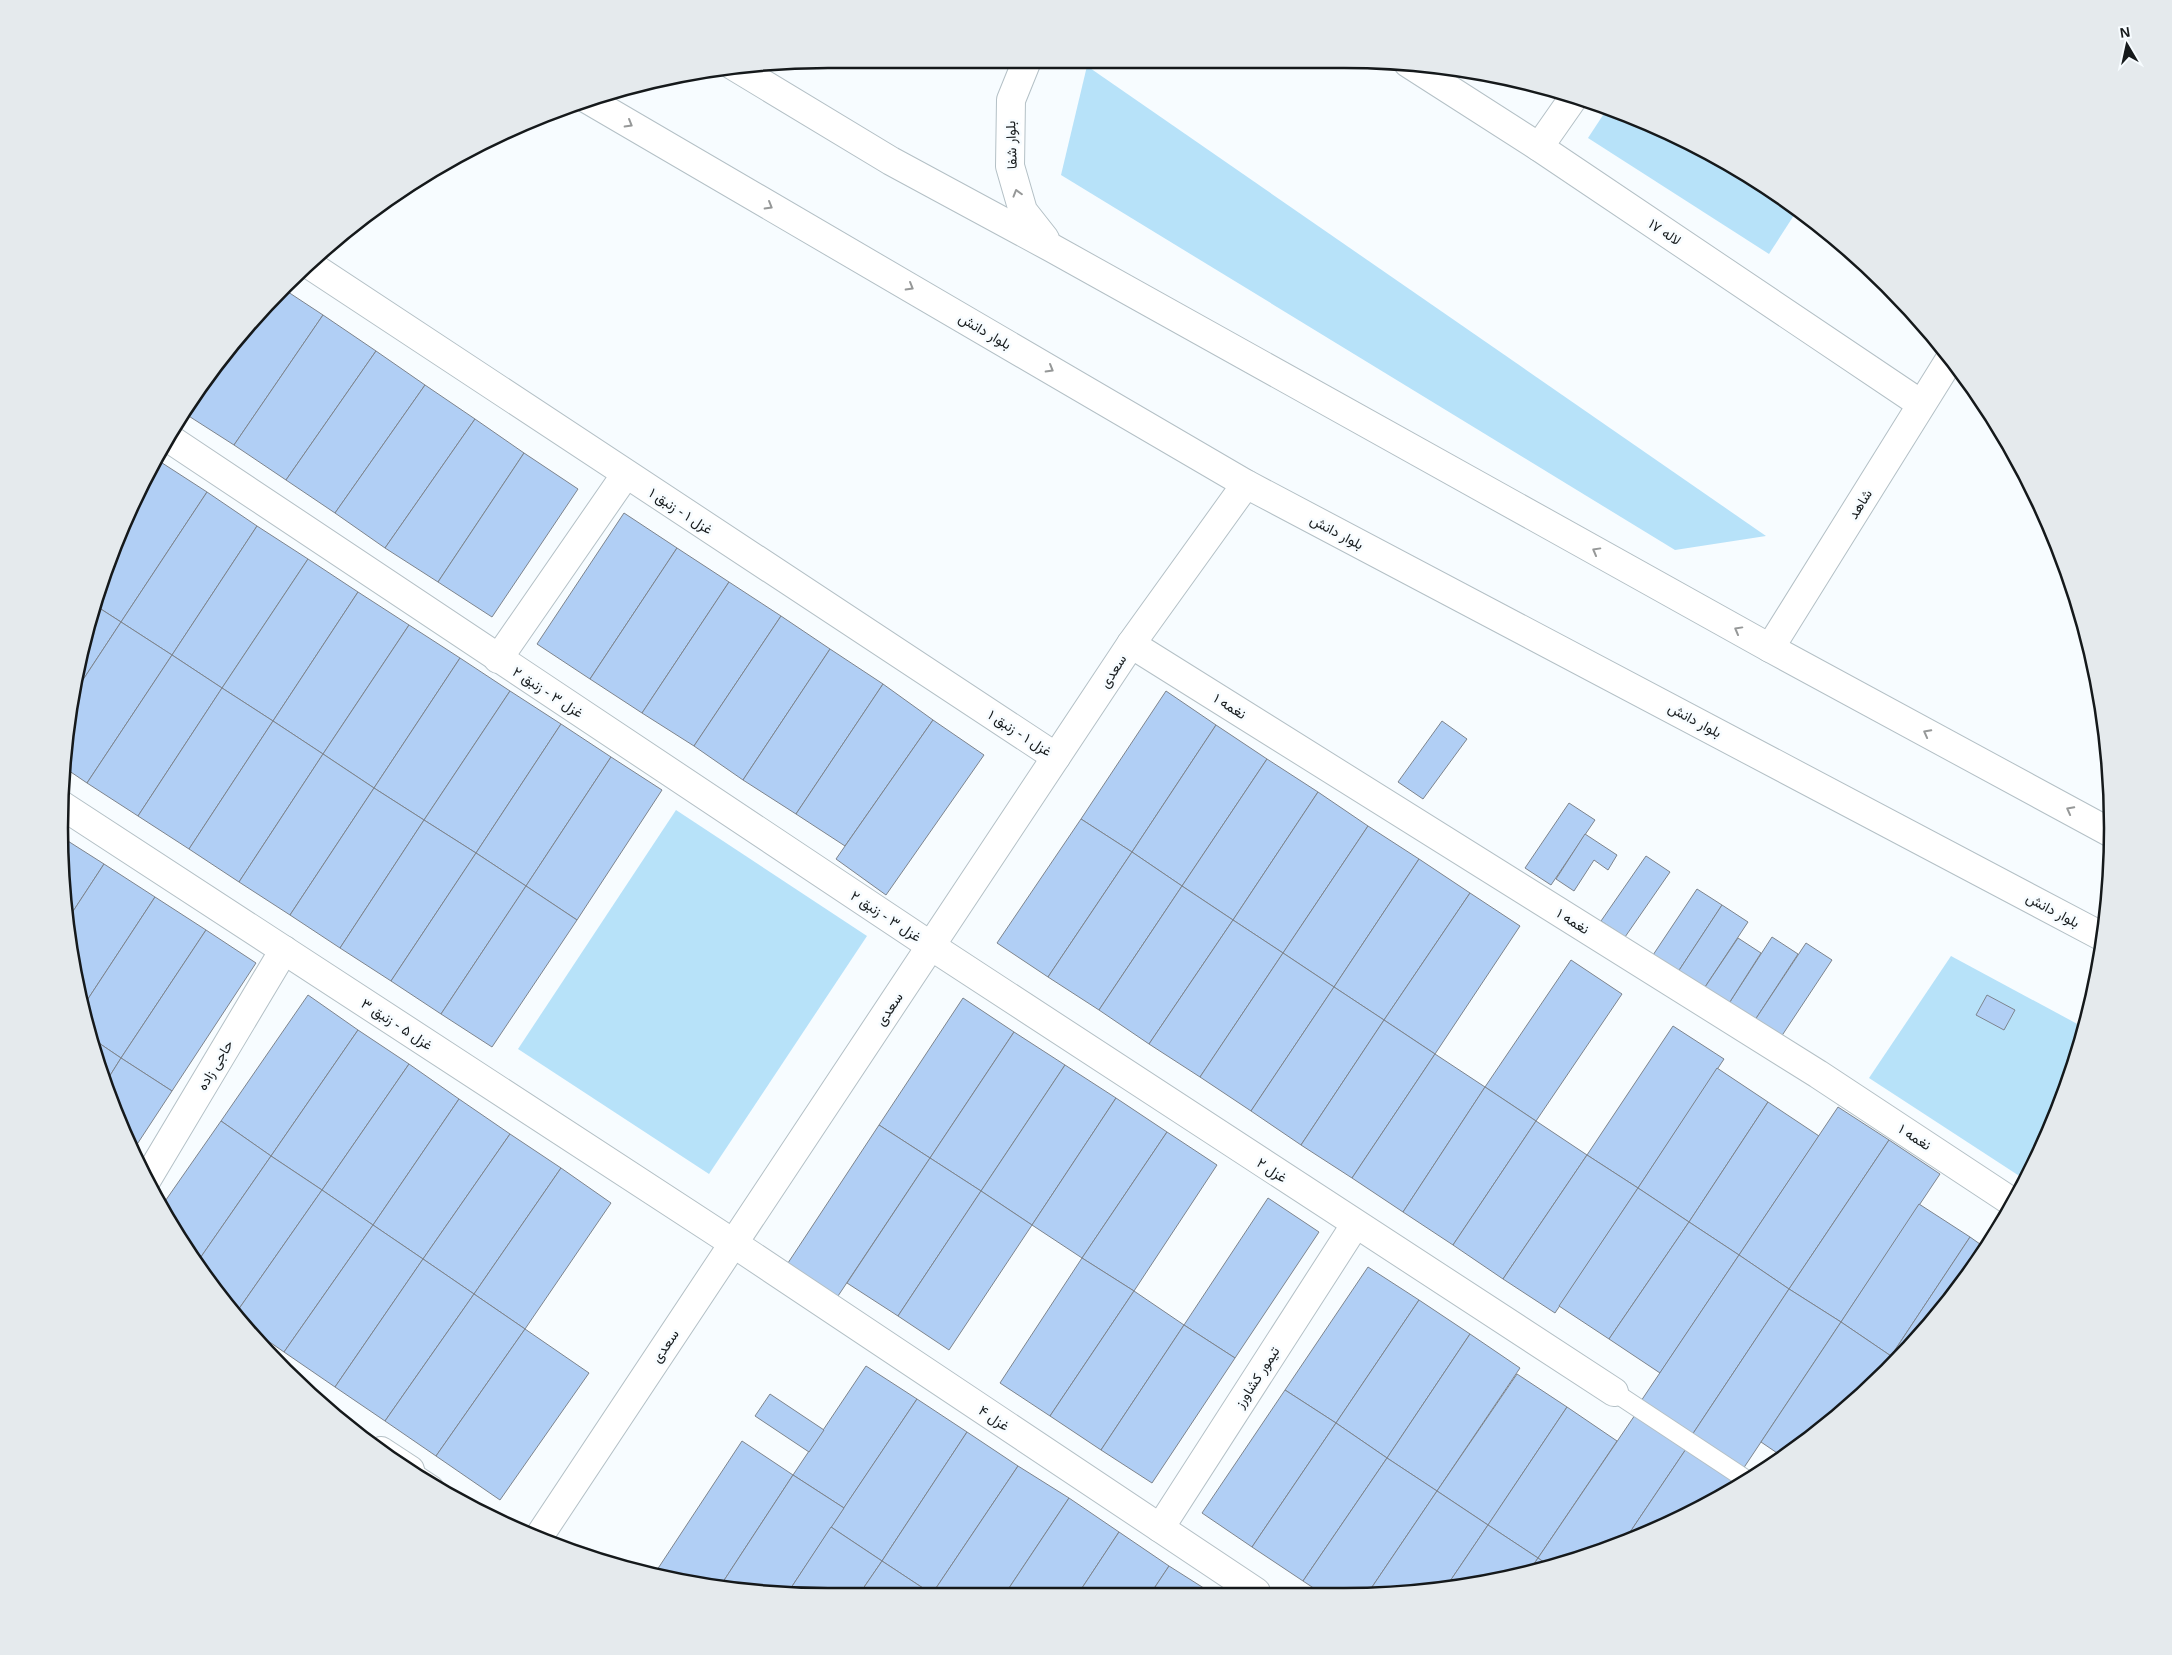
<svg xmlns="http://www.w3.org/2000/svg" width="2172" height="1655" viewBox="0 0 2172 1655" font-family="Helvetica,Vazirmatn,sans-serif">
<rect width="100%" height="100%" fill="#f7fcff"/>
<g fill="#b7e2f9">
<polygon points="1087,66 1766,536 1675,550 1061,175"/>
<polygon points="1607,109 1685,138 1798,209 1769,254 1588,138"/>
<polygon points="676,810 867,936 709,1174 518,1049"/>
<polygon points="1951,956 2083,1027 2055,1121 2024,1179 1869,1078"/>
</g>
<g fill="#b1cff5" stroke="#7d848d">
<polygon points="282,288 323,315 234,445 184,413 250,320"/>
<polygon points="323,315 376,351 286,480 234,445"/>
<polygon points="227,349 184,413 182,411 188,400"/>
<polygon points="376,351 425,385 335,513 286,480"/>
<polygon points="425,385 475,419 385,548 335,513"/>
<polygon points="475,419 524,453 438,582 385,548"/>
<polygon points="524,453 578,489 492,617 438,582"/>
<polygon points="156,459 207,492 121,622 93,604 100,580 138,487"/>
<polygon points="207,492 257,526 172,655 121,622"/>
<polygon points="624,513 677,548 590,679 537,644"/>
<polygon points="257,526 308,559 222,688 172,655"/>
<polygon points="677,548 729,582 642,713 590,679"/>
<polygon points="308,559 358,592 273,721 222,688"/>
<polygon points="729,582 781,616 694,746 642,713"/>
<polygon points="358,592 409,625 323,754 273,721"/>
<polygon points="93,604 121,622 71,698 74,677"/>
<polygon points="781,616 830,649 743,780 694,746"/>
<polygon points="121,622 172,655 87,783 62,766 71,698"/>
<polygon points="409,625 460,658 374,788 323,754"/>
<polygon points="830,649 883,684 796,814 743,780"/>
<polygon points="172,655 222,688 138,816 87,783"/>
<polygon points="460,658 510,691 424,820 374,788"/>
<polygon points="883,684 933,720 845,846 796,814"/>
<polygon points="222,688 273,721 189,849 138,816"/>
<polygon points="510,691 561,724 476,853 424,820"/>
<polygon points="1166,691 1216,725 1132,852 1081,819"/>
<polygon points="933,720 984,755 886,895 836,859"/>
<polygon points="273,721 323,754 239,882 189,849"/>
<polygon points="1442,721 1467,739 1423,799 1398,782"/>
<polygon points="561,724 611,757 526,886 476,853"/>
<polygon points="1216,725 1267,759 1182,886 1132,852"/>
<polygon points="323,754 374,788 290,915 239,882"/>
<polygon points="611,757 662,790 577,920 526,886"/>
<polygon points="1267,759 1318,792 1233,920 1182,886"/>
<polygon points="374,788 424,820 340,948 290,915"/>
<polygon points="1318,792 1368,826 1283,953 1233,920"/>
<polygon points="1569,803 1595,820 1551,885 1525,868"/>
<polygon points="1081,819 1132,852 1048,977 997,943"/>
<polygon points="424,820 476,853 391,981 340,948"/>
<polygon points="1368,826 1419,859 1334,987 1283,953"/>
<polygon points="1585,834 1617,855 1608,870 1594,860 1574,891 1556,879"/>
<polygon points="60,836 104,864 66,922 60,877"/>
<polygon points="1132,852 1182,886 1099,1010 1048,977"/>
<polygon points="476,853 526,886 441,1014 391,981"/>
<polygon points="1646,856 1670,872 1625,937 1601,921"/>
<polygon points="1419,859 1470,893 1384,1020 1334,987"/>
<polygon points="104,864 155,897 82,1008 73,977 66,922"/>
<polygon points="526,886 577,920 492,1047 441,1014"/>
<polygon points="1182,886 1233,920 1149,1044 1099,1010"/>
<polygon points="1697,889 1722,905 1674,978 1649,961"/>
<polygon points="1470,893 1520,926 1435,1054 1384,1020"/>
<polygon points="155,897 206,930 121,1058 90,1037 82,1008"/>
<polygon points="1722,905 1748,922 1701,993 1674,978"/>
<polygon points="1233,920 1283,953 1200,1077 1149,1044"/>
<polygon points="206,930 256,963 172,1091 121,1058"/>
<polygon points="1772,937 1798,954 1755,1020 1726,1008"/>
<polygon points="1738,938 1761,953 1726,1008 1701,993"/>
<polygon points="1806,943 1832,960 1781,1037 1755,1020"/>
<polygon points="1283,953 1334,987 1251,1111 1200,1077"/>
<polygon points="1571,960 1622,994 1536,1121 1485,1087"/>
<polygon points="1334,987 1384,1020 1301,1145 1251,1111"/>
<polygon points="308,995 358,1030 271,1156 221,1121"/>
<polygon points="1987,995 2015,1010 2004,1030 1976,1015"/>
<polygon points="963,998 1014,1032 930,1158 879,1125"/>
<polygon points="1384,1020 1435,1054 1352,1178 1301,1145"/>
<polygon points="1673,1026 1724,1059 1638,1188 1587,1155"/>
<polygon points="358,1030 409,1064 322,1190 271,1156"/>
<polygon points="1014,1032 1065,1065 981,1191 930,1158"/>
<polygon points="90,1037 121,1058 104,1085 100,1075"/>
<polygon points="1435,1054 1485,1087 1403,1212 1352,1178"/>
<polygon points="121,1058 172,1091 132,1152 104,1085"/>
<polygon points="409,1064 459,1099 373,1225 322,1190"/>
<polygon points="1065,1065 1116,1098 1032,1225 981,1191"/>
<polygon points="1717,1068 1768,1102 1689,1222 1638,1188"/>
<polygon points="1485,1087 1536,1121 1453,1245 1403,1212"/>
<polygon points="1116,1098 1167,1132 1082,1258 1032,1225"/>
<polygon points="459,1099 510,1134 423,1259 373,1225"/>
<polygon points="1768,1102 1819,1136 1739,1255 1689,1222"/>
<polygon points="1838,1107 1889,1140 1789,1289 1739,1255"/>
<polygon points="221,1121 271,1156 196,1264 188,1255 161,1207"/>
<polygon points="1536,1121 1587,1155 1503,1279 1453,1245"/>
<polygon points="879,1125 930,1158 834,1302 784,1269"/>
<polygon points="1167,1132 1217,1165 1134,1291 1082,1258"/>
<polygon points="510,1134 561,1168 474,1294 423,1259"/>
<polygon points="1889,1140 1940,1174 1841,1322 1789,1289"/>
<polygon points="1587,1155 1638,1188 1555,1313 1503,1279"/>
<polygon points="271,1156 322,1190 236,1313 196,1264"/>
<polygon points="930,1158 981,1191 898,1316 847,1283"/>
<polygon points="561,1168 611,1203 525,1329 474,1294"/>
<polygon points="1638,1188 1689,1222 1609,1339 1559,1306"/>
<polygon points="322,1190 373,1225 284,1352 248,1327 236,1313"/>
<polygon points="981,1191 1032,1225 949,1350 898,1316"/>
<polygon points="1268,1198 1319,1232 1235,1358 1184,1325"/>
<polygon points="1919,1204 1970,1237 1891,1356 1841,1322"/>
<polygon points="1689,1222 1739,1255 1660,1373 1609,1339"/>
<polygon points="373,1225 423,1259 335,1387 284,1352"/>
<polygon points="1970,1237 1987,1249 1984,1254 1897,1360 1891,1356"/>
<polygon points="1739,1255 1789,1289 1692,1435 1641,1401"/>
<polygon points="1082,1258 1134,1291 1050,1416 1000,1383"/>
<polygon points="423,1259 474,1294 385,1421 335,1387"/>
<polygon points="1368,1267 1419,1300 1336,1423 1285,1390"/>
<polygon points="1789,1289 1841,1322 1743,1469 1692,1435"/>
<polygon points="1134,1291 1184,1325 1101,1450 1050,1416"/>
<polygon points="474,1294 525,1329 436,1456 385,1421"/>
<polygon points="1419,1300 1470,1334 1387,1458 1336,1423"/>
<polygon points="1841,1322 1891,1356 1873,1383 1783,1457 1761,1442"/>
<polygon points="1184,1325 1235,1358 1152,1483 1101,1450"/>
<polygon points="525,1329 589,1373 500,1500 436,1456"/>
<polygon points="1470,1334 1520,1368 1437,1491 1387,1458"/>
<polygon points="1891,1356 1897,1360 1888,1371 1873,1383"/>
<polygon points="866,1366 917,1399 844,1508 793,1475"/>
<polygon points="1517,1374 1567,1407 1488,1525 1437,1491"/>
<polygon points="1285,1390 1336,1423 1252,1547 1202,1513"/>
<polygon points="770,1394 824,1430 809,1452 755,1416"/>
<polygon points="917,1399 967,1432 882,1561 831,1527"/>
<polygon points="1567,1407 1617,1441 1538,1558 1488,1525"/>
<polygon points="1635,1415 1686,1449 1622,1544 1551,1567 1538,1558"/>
<polygon points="1336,1423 1387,1458 1303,1581 1252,1547"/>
<polygon points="967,1432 1018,1466 932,1594 882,1561"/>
<polygon points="742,1441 793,1475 719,1588 655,1573"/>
<polygon points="1686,1449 1737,1483 1734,1487 1638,1538 1622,1544"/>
<polygon points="1387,1458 1437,1491 1370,1590 1318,1591 1303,1581"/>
<polygon points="1018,1466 1069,1498 1005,1594 934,1595 932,1594"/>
<polygon points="793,1475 844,1508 787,1594 719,1588"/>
<polygon points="1437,1491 1488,1525 1444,1590 1370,1590"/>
<polygon points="1069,1498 1119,1532 1078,1594 1005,1594"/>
<polygon points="1488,1525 1538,1558 1528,1573 1444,1590"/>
<polygon points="831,1527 882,1561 858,1596 787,1594"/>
<polygon points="1119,1532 1169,1566 1151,1593 1078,1594"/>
<polygon points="1538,1558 1551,1567 1528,1573"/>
<polygon points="882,1561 932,1594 931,1595 858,1596"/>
<polygon points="1169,1566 1210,1592 1151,1593"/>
</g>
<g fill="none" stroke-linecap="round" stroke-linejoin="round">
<defs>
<g id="lane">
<polyline points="1614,1392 1747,1480"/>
<polyline points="410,1470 434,1486"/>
</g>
<g id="street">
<polyline points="1408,63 1539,147 1921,404"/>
<polyline points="1539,147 1574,97"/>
<polyline points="307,263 1056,757"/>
<polyline points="167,437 931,946 1614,1392"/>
<polyline points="1131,644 1818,1074 2012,1202"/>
<polyline points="498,659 626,474"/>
<polyline points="60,804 733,1243 1256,1592"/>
<polyline points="146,1181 284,950"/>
<polyline points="381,1451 410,1470"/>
<polyline points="1160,1528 1355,1225"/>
<polyline points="538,1538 1131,644 1246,484"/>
</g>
<g id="secondary">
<polyline points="1026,63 1011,100 1010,166 1023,211 1045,239"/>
<polyline points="732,65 891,161 1052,248 1770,648 2113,834"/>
<polyline points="587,99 1246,484 2103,937"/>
<polyline points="1770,648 1950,359"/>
</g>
</defs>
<use href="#lane" stroke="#b4c0c6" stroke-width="20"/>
<use href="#street" stroke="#b4c0c6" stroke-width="30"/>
<use href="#secondary" stroke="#b4c0c6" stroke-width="30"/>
<use href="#lane" stroke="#fff" stroke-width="18"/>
<use href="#street" stroke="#fff" stroke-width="28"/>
<use href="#secondary" stroke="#fff" stroke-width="28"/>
</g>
<defs><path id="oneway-chevron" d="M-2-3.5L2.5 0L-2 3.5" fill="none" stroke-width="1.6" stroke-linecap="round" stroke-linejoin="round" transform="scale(1.25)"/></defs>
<g stroke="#969898">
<use href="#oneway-chevron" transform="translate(629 124) rotate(30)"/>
<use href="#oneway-chevron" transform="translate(1017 193) rotate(-106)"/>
<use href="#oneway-chevron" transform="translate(769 206) rotate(30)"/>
<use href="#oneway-chevron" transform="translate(910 287) rotate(30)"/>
<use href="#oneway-chevron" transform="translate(1050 369) rotate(30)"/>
<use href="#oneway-chevron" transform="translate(1596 551) rotate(-151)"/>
<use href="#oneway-chevron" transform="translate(1738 630) rotate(-151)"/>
<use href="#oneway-chevron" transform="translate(1927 733) rotate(-152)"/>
<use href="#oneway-chevron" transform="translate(2070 810) rotate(-152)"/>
</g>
<g text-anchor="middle" stroke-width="5" stroke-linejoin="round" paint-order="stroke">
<g font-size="14" fill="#15191b" stroke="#f7fcff">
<text transform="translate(1011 145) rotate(-92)" y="5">بلوار شفا</text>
<text transform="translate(1665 232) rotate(34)" y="5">لاله ۱۷</text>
<text transform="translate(985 331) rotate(30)" y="5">بلوار دانش</text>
<text transform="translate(1860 504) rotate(-58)" y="5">شاهد</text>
<text transform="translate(681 511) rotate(33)" y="5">غزل ۱ - زنبق ۱</text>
<text transform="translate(1337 532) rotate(28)" y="5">بلوار دانش</text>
<text transform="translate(1113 671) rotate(-57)" y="5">سعدی</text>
<text transform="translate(548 692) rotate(33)" y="5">غزل ۳ - زنبق ۲</text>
<text transform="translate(1230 706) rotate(32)" y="5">نغمه ۱</text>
<text transform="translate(1695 720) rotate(28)" y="5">بلوار دانش</text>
<text transform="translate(1020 733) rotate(33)" y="5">غزل ۱ - زنبق ۱</text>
<text transform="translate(2053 910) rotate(28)" y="5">بلوار دانش</text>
<text transform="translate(886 916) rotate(33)" y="5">غزل ۳ - زنبق ۲</text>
<text transform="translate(1573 921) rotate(32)" y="5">نغمه ۱</text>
<text transform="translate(889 1009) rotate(-56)" y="5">سعدی</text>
<text transform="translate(397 1024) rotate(33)" y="5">غزل ۵ - زنبق ۳</text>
<text transform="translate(215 1065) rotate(-59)" y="5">حاجی زاده</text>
<text transform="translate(1915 1137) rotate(33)" y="5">نغمه ۱</text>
<text transform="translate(1272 1170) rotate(33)" y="5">غزل ۲</text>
<text transform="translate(665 1346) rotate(-56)" y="5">سعدی</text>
<text transform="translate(1257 1377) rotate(-57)" y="5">تیمور کشاورز</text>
<text transform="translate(994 1418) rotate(34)" y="5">غزل ۴</text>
</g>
</g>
<path d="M0 0H2172V1655H0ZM828 68H1344A760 760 0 0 1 2104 828V828A760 760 0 0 1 1344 1588H828A760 760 0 0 1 68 828V828A760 760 0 0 1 828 68Z" fill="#e5eaed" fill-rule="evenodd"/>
<path fill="none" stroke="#15191b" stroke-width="2.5" d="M828 68H1344A760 760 0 0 1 2104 828V828A760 760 0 0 1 1344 1588H828A760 760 0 0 1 68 828V828A760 760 0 0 1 828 68Z"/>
<g transform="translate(2127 45) rotate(351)" stroke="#f7fcff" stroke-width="4" paint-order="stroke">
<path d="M0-4L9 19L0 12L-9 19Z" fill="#15191b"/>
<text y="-8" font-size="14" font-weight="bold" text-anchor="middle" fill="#15191b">N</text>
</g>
</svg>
